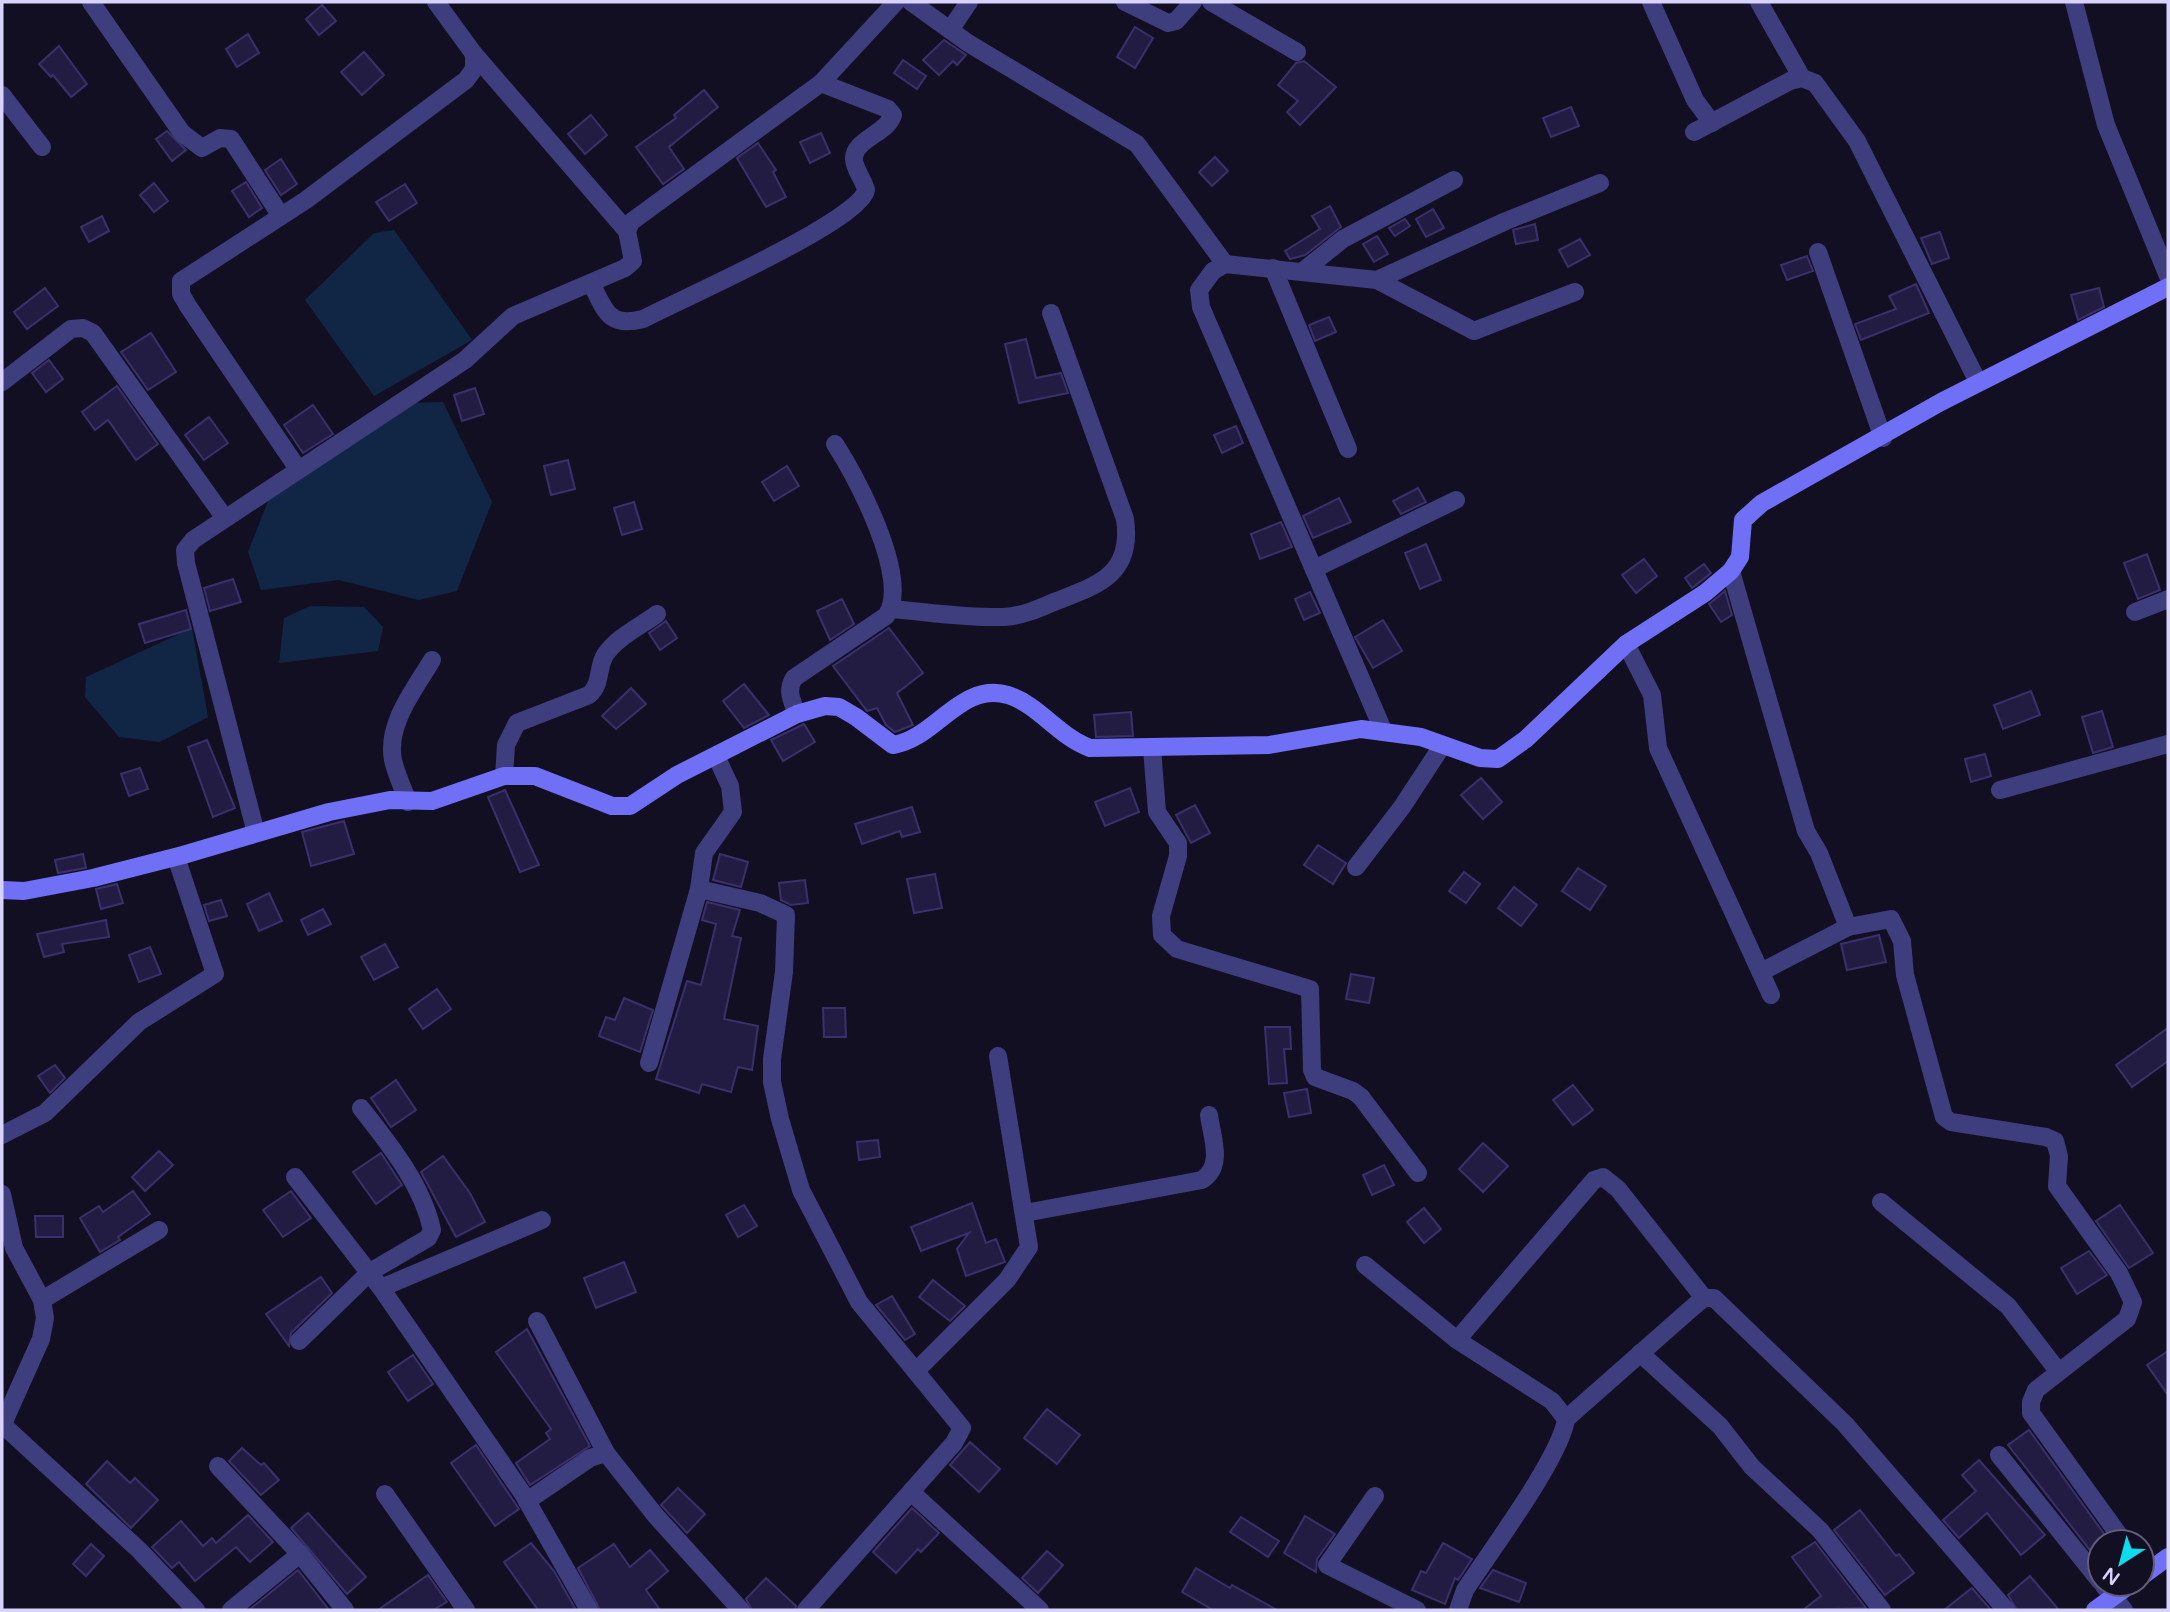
<svg xmlns="http://www.w3.org/2000/svg" width="2170" height="1612" viewBox="0 0 2170 1612" font-family="'Varela Round',sans-serif">
<rect width="100%" height="100%" fill="#120f22"/>
<g fill="#112645">
<polygon points="394,230 472,340 374,396 305,300 374,233"/>
<polygon points="443,402 492,502 457,591 419,600 339,580 261,590 248,552 274,486 409,403"/>
<polygon points="310,606 364,607 383,627 378,651 279,663 284,618"/>
<polygon points="192,628 208,717 160,742 119,737 85,697 86,677"/>
</g>
<g fill="#231c42" stroke="#3a306c" stroke-width="2">
<polygon points="322,5 336,21 319,35 306,19"/>
<polygon points="1135,27 1153,38 1135,68 1117,57"/>
<polygon points="248,34 259,53 237,67 226,49"/>
<polygon points="944,40 966,55 957,65 953,61 939,75 923,60"/>
<polygon points="59,46 87,84 71,97 53,75 51,77 39,64"/>
<polygon points="364,52 384,75 362,95 341,72"/>
<polygon points="903,60 926,76 917,89 894,73"/>
<polygon points="1304,61 1336,87 1300,125 1287,112 1298,101 1278,85 1296,63"/>
<polygon points="704,90 718,107 669,147 684,169 663,184 636,147 676,118 674,115"/>
<polygon points="1571,107 1579,126 1551,137 1543,118"/>
<polygon points="591,115 607,135 585,154 568,134"/>
<polygon points="167,131 186,150 172,161 156,139"/>
<polygon points="821,133 830,153 810,163 800,142"/>
<polygon points="758,143 776,170 773,172 786,197 766,207 737,158"/>
<polygon points="1215,157 1228,171 1212,186 1199,172"/>
<polygon points="281,159 297,184 281,195 265,170"/>
<polygon points="246,182 262,208 249,217 232,191"/>
<polygon points="154,183 168,201 154,212 140,195"/>
<polygon points="405,184 417,203 389,221 376,202"/>
<polygon points="1330,206 1341,227 1305,255 1290,259 1285,251 1320,229 1312,216"/>
<polygon points="1433,209 1444,228 1426,237 1416,219"/>
<polygon points="102,216 109,231 89,242 81,227"/>
<polygon points="1405,219 1410,226 1395,236 1389,228"/>
<polygon points="1535,224 1538,240 1516,244 1513,230"/>
<polygon points="1940,232 1949,258 1932,264 1921,238"/>
<polygon points="1377,236 1388,254 1374,262 1363,244"/>
<polygon points="1580,239 1590,255 1568,267 1559,250"/>
<polygon points="1807,256 1813,271 1787,280 1781,265"/>
<polygon points="1916,284 1929,313 1861,340 1855,324 1896,309 1889,296"/>
<polygon points="45,288 58,306 27,329 14,312"/>
<polygon points="2099,288 2104,307 2078,320 2071,295"/>
<polygon points="1329,317 1336,332 1315,341 1309,325"/>
<polygon points="151,333 176,372 148,390 121,352"/>
<polygon points="1026,339 1036,378 1061,373 1068,393 1019,403 1005,344"/>
<polygon points="49,360 63,379 46,392 32,373"/>
<polygon points="117,386 158,444 136,460 108,420 95,430 82,412"/>
<polygon points="475,388 484,414 462,421 454,395"/>
<polygon points="313,405 333,434 303,453 284,425"/>
<polygon points="209,417 228,443 204,460 185,435"/>
<polygon points="1236,426 1243,443 1222,453 1214,435"/>
<polygon points="568,460 575,489 551,495 544,466"/>
<polygon points="787,466 799,486 774,501 762,482"/>
<polygon points="1418,488 1426,502 1401,514 1393,501"/>
<polygon points="1339,498 1351,522 1313,538 1303,516"/>
<polygon points="634,502 642,529 622,535 614,508"/>
<polygon points="1281,522 1292,547 1260,559 1251,534"/>
<polygon points="1426,544 1441,580 1420,589 1405,553"/>
<polygon points="2147,554 2160,590 2138,599 2124,563"/>
<polygon points="1644,559 1657,576 1636,593 1622,575"/>
<polygon points="1704,564 1711,573 1692,588 1685,578"/>
<polygon points="233,579 241,602 210,611 204,588"/>
<polygon points="1725,591 1732,615 1721,622 1709,604"/>
<polygon points="1310,592 1320,613 1304,620 1295,599"/>
<polygon points="842,599 854,624 830,640 817,611"/>
<polygon points="186,610 191,629 145,643 139,624"/>
<polygon points="1383,620 1402,651 1373,668 1355,637"/>
<polygon points="666,621 677,638 660,650 649,633"/>
<polygon points="889,628 923,673 897,693 913,725 895,732 886,725 877,708 867,711 833,666"/>
<polygon points="744,684 769,715 744,728 723,701"/>
<polygon points="631,688 646,704 616,729 602,716"/>
<polygon points="2031,691 2040,715 2003,729 1994,705"/>
<polygon points="2102,711 2113,747 2093,753 2082,717"/>
<polygon points="1131,712 1133,736 1096,737 1094,715"/>
<polygon points="804,724 815,742 783,761 771,740"/>
<polygon points="207,740 235,808 213,817 188,747"/>
<polygon points="1985,754 1991,776 1971,782 1965,759"/>
<polygon points="140,768 148,789 129,796 121,774"/>
<polygon points="1481,778 1502,802 1483,819 1461,795"/>
<polygon points="1130,788 1139,812 1105,826 1095,802"/>
<polygon points="505,790 539,865 520,872 488,797"/>
<polygon points="1195,805 1210,833 1191,843 1176,815"/>
<polygon points="912,807 920,832 902,837 900,831 862,844 855,824"/>
<polygon points="344,821 354,854 311,866 302,832"/>
<polygon points="1318,845 1346,863 1333,884 1304,865"/>
<polygon points="83,854 86,868 58,873 55,860"/>
<polygon points="720,854 748,862 741,887 713,880"/>
<polygon points="1578,868 1606,886 1590,910 1562,891"/>
<polygon points="1464,872 1480,884 1466,903 1449,891"/>
<polygon points="935,874 942,908 914,913 907,879"/>
<polygon points="805,880 808,903 791,905 781,900 779,883"/>
<polygon points="117,884 123,903 101,909 96,889"/>
<polygon points="1514,887 1537,905 1521,926 1498,908"/>
<polygon points="269,893 282,921 259,931 247,904"/>
<polygon points="221,900 227,916 209,921 204,905"/>
<polygon points="707,902 740,910 732,936 741,938 724,1019 758,1026 752,1070 738,1067 731,1092 702,1084 699,1093 656,1079 687,981 701,985 716,924 702,920"/>
<polygon points="323,909 331,924 308,935 301,920"/>
<polygon points="106,920 109,937 62,944 64,952 44,957 37,934"/>
<polygon points="1879,935 1886,962 1847,970 1841,944"/>
<polygon points="385,944 398,967 374,980 361,957"/>
<polygon points="150,947 161,974 139,982 129,955"/>
<polygon points="1351,974 1374,978 1369,1003 1346,999"/>
<polygon points="437,989 451,1009 423,1029 409,1009"/>
<polygon points="624,998 653,1010 640,1052 599,1036 606,1017 615,1020"/>
<polygon points="823,1008 845,1008 846,1037 824,1037"/>
<polygon points="1265,1027 1290,1027 1291,1049 1284,1049 1287,1083 1269,1084"/>
<polygon points="2168,1028 2168,1061 2132,1087 2116,1065"/>
<polygon points="55,1065 65,1078 50,1093 38,1076"/>
<polygon points="396,1080 416,1110 391,1127 371,1098"/>
<polygon points="1573,1085 1593,1110 1573,1125 1553,1100"/>
<polygon points="1307,1089 1311,1113 1289,1117 1284,1093"/>
<polygon points="878,1140 880,1157 859,1160 857,1142"/>
<polygon points="1483,1143 1508,1166 1483,1192 1459,1169"/>
<polygon points="159,1151 173,1165 145,1191 132,1177"/>
<polygon points="381,1153 402,1185 376,1204 353,1172"/>
<polygon points="443,1156 470,1193 485,1222 456,1237 421,1172"/>
<polygon points="1384,1165 1394,1185 1372,1195 1363,1175"/>
<polygon points="133,1191 150,1214 118,1237 120,1240 100,1252 80,1218 99,1206 103,1212"/>
<polygon points="291,1191 311,1218 283,1237 263,1210"/>
<polygon points="972,1203 986,1243 996,1239 1005,1262 966,1276 957,1249 969,1233 921,1251 911,1227"/>
<polygon points="744,1205 757,1226 738,1237 726,1215"/>
<polygon points="2120,1205 2153,1253 2129,1268 2096,1221"/>
<polygon points="1424,1208 1441,1229 1424,1243 1407,1222"/>
<polygon points="35,1216 63,1216 63,1237 36,1237"/>
<polygon points="2089,1251 2107,1275 2077,1294 2061,1268"/>
<polygon points="624,1262 636,1292 596,1308 584,1278"/>
<polygon points="321,1277 332,1293 291,1333 289,1346 266,1314"/>
<polygon points="933,1280 965,1306 950,1321 919,1297"/>
<polygon points="892,1296 915,1334 905,1340 876,1305"/>
<polygon points="527,1329 590,1446 530,1485 516,1463 550,1439 546,1433 551,1429 496,1352"/>
<polygon points="2168,1351 2168,1395 2147,1365"/>
<polygon points="413,1355 433,1384 408,1401 388,1372"/>
<polygon points="1047,1409 1080,1435 1057,1464 1024,1438"/>
<polygon points="2029,1430 2110,1542 2100,1542 2100,1563 2008,1445"/>
<polygon points="970,1442 1000,1469 979,1492 950,1465"/>
<polygon points="476,1445 519,1509 495,1526 451,1463"/>
<polygon points="242,1448 261,1465 264,1463 279,1480 261,1495 229,1461"/>
<polygon points="1979,1460 2045,1535 2021,1555 1987,1513 1959,1538 1943,1520 1976,1491 1962,1475"/>
<polygon points="107,1461 130,1483 135,1478 158,1500 131,1528 86,1484"/>
<polygon points="678,1488 705,1514 687,1533 661,1505"/>
<polygon points="912,1508 939,1533 921,1552 918,1549 896,1573 873,1552"/>
<polygon points="1860,1510 1896,1556 1899,1554 1914,1573 1885,1595 1834,1530"/>
<polygon points="308,1513 366,1577 347,1594 291,1528"/>
<polygon points="248,1515 273,1542 250,1562 236,1547 195,1581 179,1562 172,1568 152,1547 181,1521 203,1546 212,1538 216,1543"/>
<polygon points="1305,1516 1335,1534 1317,1559 1316,1572 1284,1553"/>
<polygon points="1241,1517 1279,1541 1268,1557 1230,1532"/>
<polygon points="1815,1542 1866,1608 1803,1610 1821,1596 1792,1557"/>
<polygon points="531,1543 554,1571 576,1610 538,1610 504,1562"/>
<polygon points="1443,1543 1472,1559 1458,1580 1455,1578 1445,1604 1412,1590 1421,1571 1426,1573"/>
<polygon points="91,1544 104,1556 86,1576 73,1564"/>
<polygon points="614,1544 630,1567 650,1550 668,1571 646,1590 660,1610 600,1610 578,1568"/>
<polygon points="1047,1551 1063,1565 1038,1593 1022,1578"/>
<polygon points="1196,1568 1230,1588 1232,1585 1277,1610 1213,1610 1182,1592"/>
<polygon points="298,1570 329,1610 249,1610"/>
<polygon points="1493,1570 1526,1583 1519,1602 1480,1588"/>
<polygon points="428,1575 447,1602 433,1610 378,1610"/>
<polygon points="2030,1576 2059,1610 2017,1610 2008,1595"/>
<polygon points="766,1578 796,1606 795,1610 752,1610 746,1599"/>
<polygon points="1972,1588 1991,1610 1944,1610"/>
</g>
<g fill="none" stroke-linecap="round" stroke-linejoin="round">
<g stroke="#3e3d7e" stroke-width="18">
<polyline points="91,2 182,133 202,148 220,138 231,139 281,216"/>
<polyline points="911,2 968,43 1137,144 1225,264"/>
<polyline points="1125,2 1168,23 1176,21 1193,2"/>
<polyline points="1211,2 1297,52"/>
<polyline points="1651,2 1695,100 1712,123"/>
<polyline points="1759,2 1802,78"/>
<polyline points="2074,2 2106,125 2168,276"/>
<polyline points="950,30 969,2"/>
<polyline points="474,54 627,231"/>
<polyline points="2,95 42,147"/>
<polyline points="1694,132 1790,81 1802,78 1815,83 1857,141 1978,382"/>
<polyline points="1818,252 1883,438"/>
<polyline points="1273,268 1348,449"/>
<polyline points="1303,271 1343,239 1454,180"/>
<polyline points="1377,280 1474,331 1575,292"/>
<path d="M591,283C605,310 608,328 643,319C679,300 860,221 866,190C864,180 854,169 854,159C853,140 888,133 893,115L888,109L821,83"/>
<polyline points="2,382 71,329 83,328 93,333 224,517"/>
<polyline points="298,469 188,306 181,294 181,281 306,200 466,80 474,69 474,54 436,2"/>
<polyline points="1314,569 1456,500"/>
<polyline points="1731,571 1806,831 1819,853 1848,927"/>
<path d="M891,609C928,612 966,618 1003,617C1022,616 1038,609 1054,602C1098,585 1133,575 1125,519L1051,313"/>
<polyline points="2135,612 2168,599"/>
<polyline points="1626,644 1652,695 1658,748 1771,995"/>
<path d="M797,714C792,701 786,691 794,678L886,616C912,580 856,477 835,444"/>
<polyline points="1383,730 1201,307 1199,290 1213,271 1225,264 1377,280 1506,221 1600,183"/>
<polyline points="1152,748 1157,812 1178,843 1178,856 1161,916 1162,935 1177,949 1310,989 1312,1070 1315,1077 1353,1091 1361,1097 1418,1173"/>
<path d="M504,776L506,745L517,723L589,695C602,684 597,668 605,655C617,637 641,626 657,614"/>
<polyline points="2000,790 2168,744"/>
<path d="M408,802C403,788 396,774 393,760C386,724 415,689 432,660"/>
<polyline points="256,833 186,563 185,550 193,540 465,360 513,316 625,268 633,261 627,231 631,222 821,83 896,2"/>
<polyline points="1356,867 1402,807 1442,746"/>
<polyline points="699,889 760,903 786,915 784,972 772,1059 772,1082 780,1119 801,1190 859,1302 962,1428 954,1443 806,1610"/>
<polyline points="1761,972 1848,927 1891,919 1902,941 1905,975 1944,1117 1951,1122 2046,1137 2055,1141 2059,1156 2057,1186 2119,1273 2133,1302 2127,1319 2036,1390 2031,1402 2031,1413 2124,1542"/>
<polyline points="649,1063 699,889 704,853 733,812 730,786 716,756"/>
<polyline points="2,1135 45,1113 139,1022 215,974 176,857"/>
<polyline points="295,1177 381,1288 523,1494 589,1610"/>
<polyline points="2,1194 14,1248 42,1300 45,1318 41,1339 2,1426"/>
<polyline points="1881,1202 2008,1306 2058,1371"/>
<path d="M1025,1213L1202,1180C1224,1166 1212,1138 1209,1115"/>
<path d="M1365,1265L1457,1340L1552,1401L1566,1419C1561,1457 1489,1553 1465,1590L1458,1610"/>
<polyline points="381,1288 542,1220"/>
<polyline points="42,1300 159,1230"/>
<polyline points="537,1321 606,1453"/>
<polyline points="1457,1340 1594,1180 1603,1177 1618,1189 1704,1298"/>
<path d="M299,1341L370,1272L428,1238L432,1230C422,1184 389,1144 361,1108"/>
<polyline points="1640,1353 1720,1426 1752,1467 1820,1530 1882,1610"/>
<polyline points="916,1371 1007,1280 1029,1247 998,1056"/>
<polyline points="1566,1419 1693,1307 1704,1298 1714,1298 1845,1424 2006,1610"/>
<polyline points="2,1424 139,1550 196,1610"/>
<polyline points="1999,1455 2100,1581"/>
<polyline points="218,1466 300,1554 345,1610"/>
<polyline points="911,1492 1040,1610"/>
<polyline points="385,1494 466,1610"/>
<polyline points="1375,1496 1327,1565 1417,1610"/>
<polyline points="527,1501 590,1458 606,1453 655,1515 741,1610"/>
<polyline points="2104,1586 2124,1610"/>
<polyline points="231,1610 300,1554"/>
</g>
<g stroke="#7070f6" stroke-width="18">
<path d="M2,890L24,891L93,878L183,855L329,812L390,800L432,801L504,776H535L612,806H630L677,775L797,714L825,706L839,707L856,717L893,745C935,739 961,681 1008,695C1039,705 1059,737 1090,748L1269,745L1361,729L1421,737L1480,758L1498,759L1526,739L1626,644L1705,593L1731,571L1740,557L1743,520L1762,503L1941,402L2168,287"/>
<polyline points="2142,1576 2168,1557"/>
<polyline points="2095,1610 2131,1584"/>
</g>
</g>
<rect width="2170" height="1612" fill="none" stroke="#d7d3fc" stroke-width="7"/>
<g transform="translate(2121 1563) rotate(216)"><circle r="33" fill="#120f22" stroke="#615d79" stroke-width="2"/>
<path d="M0-5L12 26L0 18L-12 26Z" fill="#0edced"/>
<text y="-10" font-size="19" font-weight="bold" text-anchor="middle" fill="#d7d3fc">N</text>
</g>
</svg>
